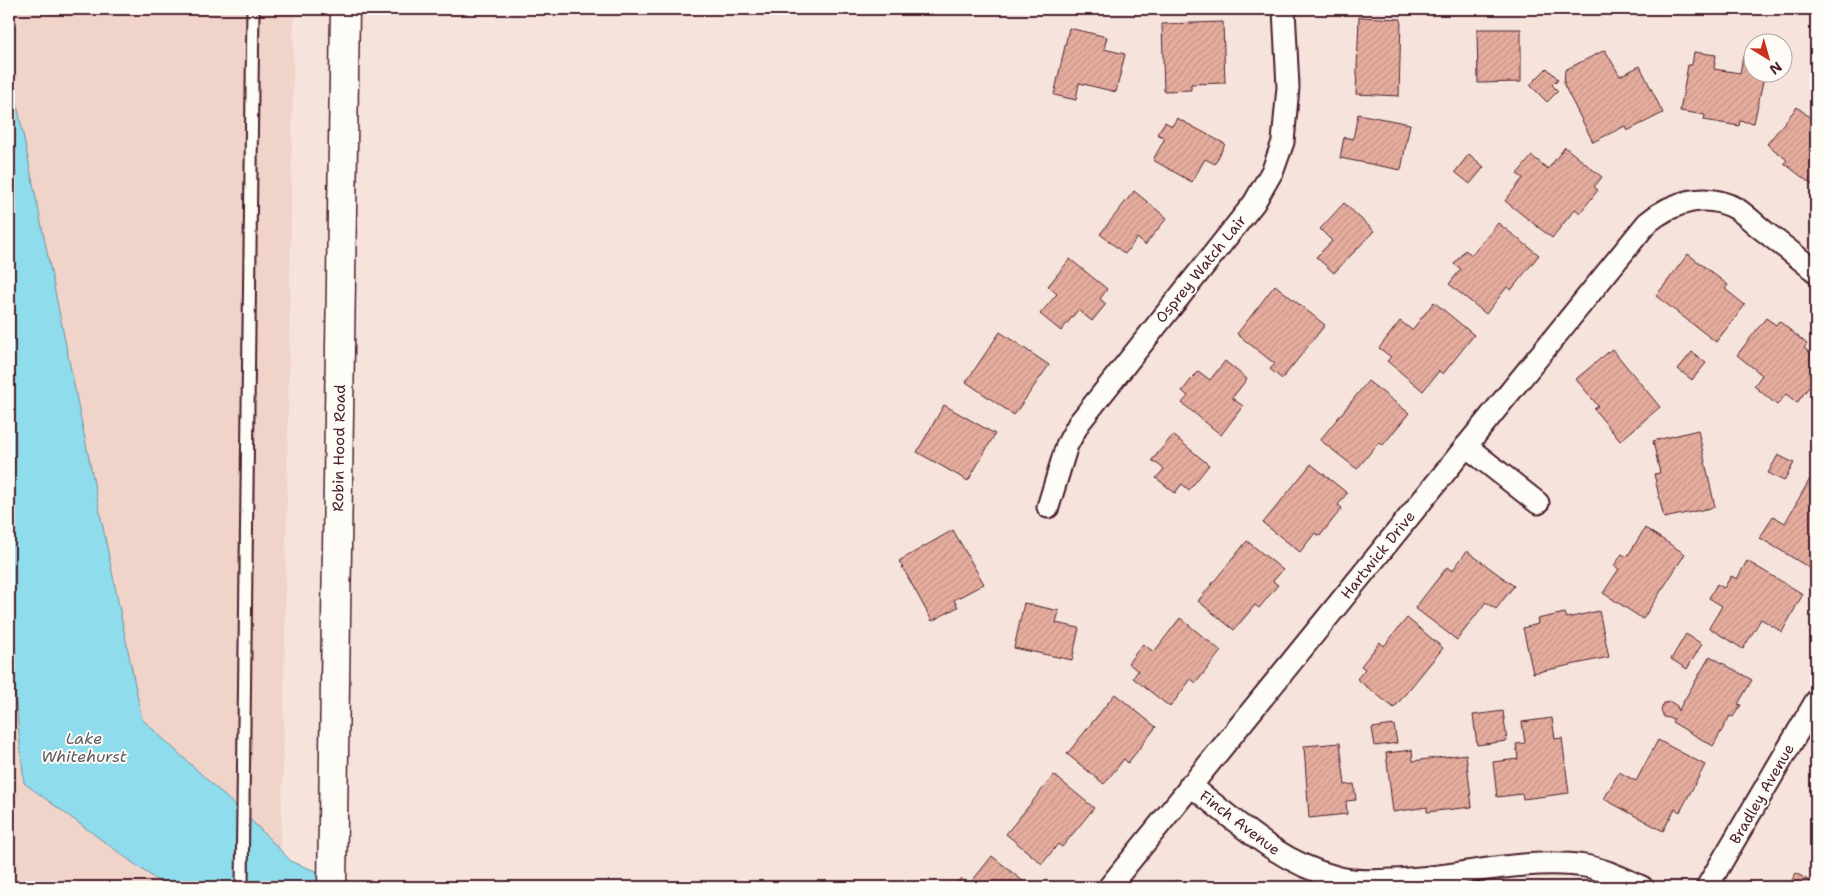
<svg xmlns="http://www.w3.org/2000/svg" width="1825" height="896" viewBox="0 0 1825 896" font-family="'Shantell Sans',sans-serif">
<defs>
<pattern id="building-hatch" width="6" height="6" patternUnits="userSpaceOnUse" patternTransform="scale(1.25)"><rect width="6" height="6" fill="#e5ad9e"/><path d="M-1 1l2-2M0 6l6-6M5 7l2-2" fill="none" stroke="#c69488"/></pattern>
</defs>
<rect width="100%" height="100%" fill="#f6e4dc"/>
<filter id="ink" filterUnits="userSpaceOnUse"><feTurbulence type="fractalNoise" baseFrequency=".02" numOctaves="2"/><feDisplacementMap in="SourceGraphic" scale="10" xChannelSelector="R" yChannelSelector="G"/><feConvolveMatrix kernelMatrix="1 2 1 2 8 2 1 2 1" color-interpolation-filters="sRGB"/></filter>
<g filter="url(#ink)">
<polygon fill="#f1d4c9" points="9,9 294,9 283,779 279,887 9,887"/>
<polygon fill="#8edcec" stroke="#73909f" points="9,65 142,719 257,826 292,862 359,887 166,887 24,783 9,635"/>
<g fill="url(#building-hatch)" stroke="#4a1f2b">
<polygon points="1359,17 1401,19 1399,96 1356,94"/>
<polygon points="1223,22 1225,83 1191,84 1191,90 1164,91 1162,24"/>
<polygon points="1069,28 1107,37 1104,49 1125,54 1116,92 1079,83 1076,100 1054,95"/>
<polygon points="1477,29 1521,29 1521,82 1478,83"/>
<polygon points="1605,50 1620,76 1640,66 1663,113 1627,131 1625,126 1593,142 1564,85 1565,70"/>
<polygon points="1694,52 1716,55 1714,69 1740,73 1743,57 1752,58 1752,72 1765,72 1754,123 1740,121 1739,126 1704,120 1705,115 1680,111 1688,65 1692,65"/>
<polygon points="1547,68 1558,79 1552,85 1558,91 1547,102 1530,85"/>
<polygon points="1797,107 1816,122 1816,188 1784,163 1787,160 1767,144"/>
<polygon points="1358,114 1410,124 1401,170 1340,158 1344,137 1353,139"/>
<polygon points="1177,118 1225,144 1215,164 1205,159 1192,182 1153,160 1165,138 1157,134 1165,122 1172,126"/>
<polygon points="1565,147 1602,177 1594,187 1598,190 1580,213 1575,209 1552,238 1505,201 1523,178 1517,174 1532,156 1548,169"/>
<polygon points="1469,154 1484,167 1470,184 1455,172"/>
<polygon points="1134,191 1167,218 1145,245 1137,238 1125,254 1100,234"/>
<polygon points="1344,203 1374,231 1334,273 1316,257 1332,241 1320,229"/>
<polygon points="1498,223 1539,255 1511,290 1507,287 1486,314 1449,284 1461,269 1454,264 1465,250 1472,255"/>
<polygon points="1688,254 1728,285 1725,289 1745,305 1716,342 1656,296"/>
<polygon points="1070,259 1107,289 1100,299 1106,304 1092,321 1078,310 1061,331 1040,314 1057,294 1048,286"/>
<polygon points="1275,285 1325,325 1282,379 1270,369 1275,364 1237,334"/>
<polygon points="1434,302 1474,335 1443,374 1439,371 1423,391 1387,361 1391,357 1379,348 1400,321 1412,330"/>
<polygon points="1766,318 1776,325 1779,321 1807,344 1804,348 1816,357 1816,377 1797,403 1786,394 1777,405 1754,386 1762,375 1737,355"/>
<polygon points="1000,332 1049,365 1014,415 966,382"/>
<polygon points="1612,349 1660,407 1620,441 1594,409 1598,406 1576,379"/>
<polygon points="1692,352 1706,363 1692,380 1678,369"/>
<polygon points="1225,361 1247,379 1232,398 1243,406 1221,435 1182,403 1188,396 1182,391 1198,371 1210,380"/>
<polygon points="1368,381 1409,413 1383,445 1379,442 1357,469 1320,440"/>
<polygon points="944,405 995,434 968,481 917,452"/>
<polygon points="1698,430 1715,507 1664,518 1654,474 1660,473 1653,441"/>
<polygon points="1173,435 1209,465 1189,490 1182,484 1175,493 1156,478 1164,469 1152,460"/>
<polygon points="1816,437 1816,451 1810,447"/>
<polygon points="1778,455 1794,463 1784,481 1768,473"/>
<polygon points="1311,464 1347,493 1338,505 1342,508 1320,536 1315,533 1300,552 1263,523"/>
<polygon points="1810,479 1816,483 1816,565 1813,570 1760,538 1773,516 1785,523"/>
<polygon points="1645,528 1685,554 1643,619 1603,593 1619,569 1614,566 1622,554 1627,557"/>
<polygon points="953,530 984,584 954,600 958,607 932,621 899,561"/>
<polygon points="1247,541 1283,570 1273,581 1278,585 1259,608 1255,605 1234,630 1198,601"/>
<polygon points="1467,551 1514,586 1496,609 1486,602 1457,640 1415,608 1447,567 1452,571"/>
<polygon points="1747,561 1803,594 1782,632 1761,619 1743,649 1709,628 1722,606 1709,598 1717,584 1724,588 1731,576 1737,579"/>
<polygon points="1024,603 1059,611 1056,623 1079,628 1072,660 1014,648"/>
<polygon points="1599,611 1609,657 1533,673 1523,628 1538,624 1537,619 1565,613 1567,618"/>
<polygon points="1180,618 1221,651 1196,683 1191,679 1170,707 1133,678 1138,671 1128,663 1143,644 1154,652"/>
<polygon points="1407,618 1443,648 1394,708 1357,679 1365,669 1361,666 1380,642 1384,646"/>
<polygon points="1686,634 1702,644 1687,669 1671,659"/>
<polygon points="1710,656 1752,680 1738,704 1741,705 1733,717 1730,716 1713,746 1672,722 1674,719 1664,717 1661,710 1664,703 1671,702 1677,706 1678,711"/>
<polygon points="1115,694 1156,727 1128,763 1124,759 1104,784 1067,754"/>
<polygon points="1503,711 1507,741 1477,745 1473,715"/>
<polygon points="1552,718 1555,739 1562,738 1569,793 1523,799 1522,794 1497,797 1493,762 1518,759 1516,744 1525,743 1522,722"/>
<polygon points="1394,725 1397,743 1375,746 1372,728"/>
<polygon points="1658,740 1705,765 1680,812 1675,809 1663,831 1604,799 1619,772 1636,781"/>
<polygon points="1340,743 1345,785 1354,784 1356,800 1346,801 1347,814 1309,818 1304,746"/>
<polygon points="1412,750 1413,761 1466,754 1472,807 1427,812 1427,807 1393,812 1386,753"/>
<polygon points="1054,775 1094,808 1062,847 1058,844 1042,864 1006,834"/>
<polygon points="992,856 1029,886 1028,887 953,887 961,878 969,885"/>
<polygon points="1796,873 1816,885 1816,887 1788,887"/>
<polygon points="1175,880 1186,887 1170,887"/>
</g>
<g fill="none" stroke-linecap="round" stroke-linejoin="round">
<defs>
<polyline id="lane" points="242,887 253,9"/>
<g id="street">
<polyline points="1466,446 1538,503"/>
<polyline points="1048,507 1067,445 1079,423 1254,203 1273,170 1283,142 1288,87 1284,9"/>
<path d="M1190,785C1236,821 1279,863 1336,877C1354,882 1375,881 1393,880C1455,878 1523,857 1585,866C1604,869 1624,879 1642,887"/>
<path d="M1109,887L1647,223C1672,202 1706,191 1737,209C1746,215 1755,224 1764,231C1782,245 1799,258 1816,272"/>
<polyline points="1707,887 1816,701"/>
</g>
<polyline id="secondary" points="332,887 345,9"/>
</defs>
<use href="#lane" stroke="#4a1f2b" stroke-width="15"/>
<use href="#street" stroke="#4a1f2b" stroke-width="25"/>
<use href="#secondary" stroke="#4a1f2b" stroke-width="31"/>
<use href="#lane" stroke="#fdfcf7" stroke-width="11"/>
<use href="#street" stroke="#fdfcf7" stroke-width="21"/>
<use href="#secondary" stroke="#fdfcf7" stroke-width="28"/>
</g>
</g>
<g text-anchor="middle" stroke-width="4" stroke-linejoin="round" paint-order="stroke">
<g font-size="15" fill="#4a1f2b" stroke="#fdfcf7">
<text transform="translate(1201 269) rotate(-51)" y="5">Osprey Watch Lair</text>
<text transform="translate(339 448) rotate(-89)" y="5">Robin Hood Road</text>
<text transform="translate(1378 555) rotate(-51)" y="5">Hartwick Drive</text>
<text transform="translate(1762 794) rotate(-60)" y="5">Bradley Avenue</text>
<text transform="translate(1240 823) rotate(37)" y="5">Finch Avenue</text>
</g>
<g font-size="16" font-style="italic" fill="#5e5865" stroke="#fdfcf7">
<text x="84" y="744">Lake<tspan x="84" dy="18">Whitehurst</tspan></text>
</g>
</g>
<rect width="1825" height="896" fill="none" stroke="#fdfcf7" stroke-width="30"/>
<rect x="15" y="15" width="1795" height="866" fill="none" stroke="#4a1f2b" stroke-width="2" filter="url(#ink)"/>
<g transform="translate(1768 58) rotate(143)"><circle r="24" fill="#fdfcf7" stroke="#b5a4a5"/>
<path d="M0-4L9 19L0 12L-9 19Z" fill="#c8321e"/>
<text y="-8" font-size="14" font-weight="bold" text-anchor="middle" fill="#4a1f2b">N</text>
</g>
</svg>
